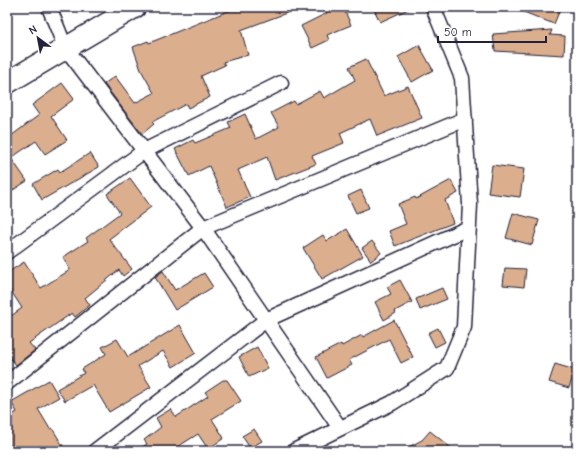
<svg xmlns="http://www.w3.org/2000/svg" width="584" height="458" viewBox="0 0 584 458" font-family="'Comic Neue',sans-serif">
<rect width="100%" height="100%" fill="#fff"/>
<filter id="ink" filterUnits="userSpaceOnUse"><feTurbulence type="fractalNoise" baseFrequency=".025" numOctaves="2"/><feDisplacementMap in="SourceGraphic" scale="8" xChannelSelector="R" yChannelSelector="G"/><feConvolveMatrix kernelMatrix="1 2 1 2 8 2 1 2 1" color-interpolation-filters="sRGB"/></filter>
<g filter="url(#ink)">
<g fill="#dbae8d" stroke="#22223b">
<polygon points="238,7 300,8 241,30 248,55 223,62 225,65 201,76 210,97 188,108 186,104 152,122 154,124 142,134 104,84 115,76 135,103 154,93 141,70 133,47 148,41 149,43"/>
<polygon points="336,7 343,7 351,25 327,35 329,40 312,48 301,26 327,13 326,11"/>
<polygon points="373,7 413,7 380,22"/>
<polygon points="511,7 561,7 554,24"/>
<polygon points="552,30 550,35 565,36 564,55 495,51 493,34"/>
<polygon points="419,45 433,70 412,82 398,57"/>
<polygon points="366,59 384,96 408,86 422,118 377,136 370,119 340,133 344,143 312,156 316,164 275,180 267,157 238,170 250,197 227,207 209,166 189,176 175,149 193,140 195,143 231,128 228,122 245,114 256,139 279,127 271,113 294,101 296,104 320,91 324,98 355,80 349,67"/>
<polygon points="62,83 74,99 51,116 67,140 45,154 36,141 11,158 27,181 7,194 7,139 39,115 32,105"/>
<polygon points="90,153 99,167 42,200 33,184 58,169 60,172"/>
<polygon points="492,165 524,169 520,197 488,193"/>
<polygon points="130,178 151,207 109,239 132,269 123,276 119,270 85,298 90,305 75,317 72,313 29,343 35,350 16,365 7,354 7,319 22,308 7,285 7,273 24,262 41,288 70,270 63,257 88,241 86,238 120,213 107,194"/>
<polygon points="451,180 458,193 445,200 453,223 395,246 389,231 406,224 398,204 415,197 416,199"/>
<polygon points="361,190 369,208 356,213 348,196"/>
<polygon points="513,213 539,220 532,245 506,238"/>
<polygon points="347,229 363,256 322,279 303,248 323,235 327,241"/>
<polygon points="372,241 381,253 371,261 362,248"/>
<polygon points="505,268 526,269 524,287 503,285"/>
<polygon points="163,271 175,290 204,273 213,287 175,310 155,277"/>
<polygon points="400,280 412,302 395,311 396,313 384,320 375,302 391,294 387,287"/>
<polygon points="442,288 447,299 420,310 416,299"/>
<polygon points="394,320 413,357 401,363 389,339 349,360 352,365 327,378 316,357 341,344 342,346 362,335 363,337"/>
<polygon points="180,325 196,353 173,367 163,351 138,366 151,387 109,412 93,385 65,401 57,389 84,373 82,369 106,354 102,347 117,339 128,357"/>
<polygon points="438,328 445,342 435,347 428,333"/>
<polygon points="257,347 268,368 249,377 239,357"/>
<polygon points="555,364 575,370 569,388 549,382"/>
<polygon points="49,380 59,397 38,409 50,429 52,428 66,451 13,451 7,441 7,418 17,412 11,402"/>
<polygon points="223,380 227,380 241,401 212,419 224,438 208,449 198,434 171,451 136,451 147,444 144,440 161,427 156,418 171,409 176,417 208,396 205,392"/>
<polygon points="254,429 262,441 250,448 242,436"/>
<polygon points="430,431 455,451 401,451 422,440"/>
</g>
<g fill="none" stroke-linecap="round" stroke-linejoin="round">
<defs>
<g id="minor">
<polyline points="49,7 65,47 203,228 266,320 95,451"/>
<polyline points="7,252 144,151 281,83"/>
<polyline points="7,383 203,228 465,119"/>
<polyline points="340,428 266,320 468,228"/>
<polyline points="294,451 392,403 447,368 464,327 470,204 462,78 433,7"/>
</g>
<polyline id="highway" points="7,83 135,7"/>
</defs>
<use href="#minor" stroke="#22223b" stroke-width="17"/>
<use href="#highway" stroke="#22223b" stroke-width="24"/>
<use href="#minor" stroke="#fff" stroke-width="14"/>
<use href="#highway" stroke="#fff" stroke-width="21"/>
</g>
</g>
<rect width="584" height="458" fill="none" stroke="#fff" stroke-width="24"/>
<rect x="12" y="12" width="560" height="434" fill="none" stroke="#22223b" stroke-width="1.5" filter="url(#ink)"/>
<g transform="translate(38 38) rotate(328)" stroke="#ffffff" stroke-width="3" paint-order="stroke">
<path d="M0-3L7 15L0 10L-7 15Z" fill="#22223b"/>
<text y="-6" font-size="11" font-weight="bold" text-anchor="middle" fill="#22223b">N</text>
</g>
<path d="M438 36v6h108v-6" fill="none" stroke="#22223b" stroke-width="2"/>
<text x="444" y="36" font-size="12" fill="#22223b" stroke="#ffffff" stroke-width="3" paint-order="stroke">50 m</text>
</svg>
